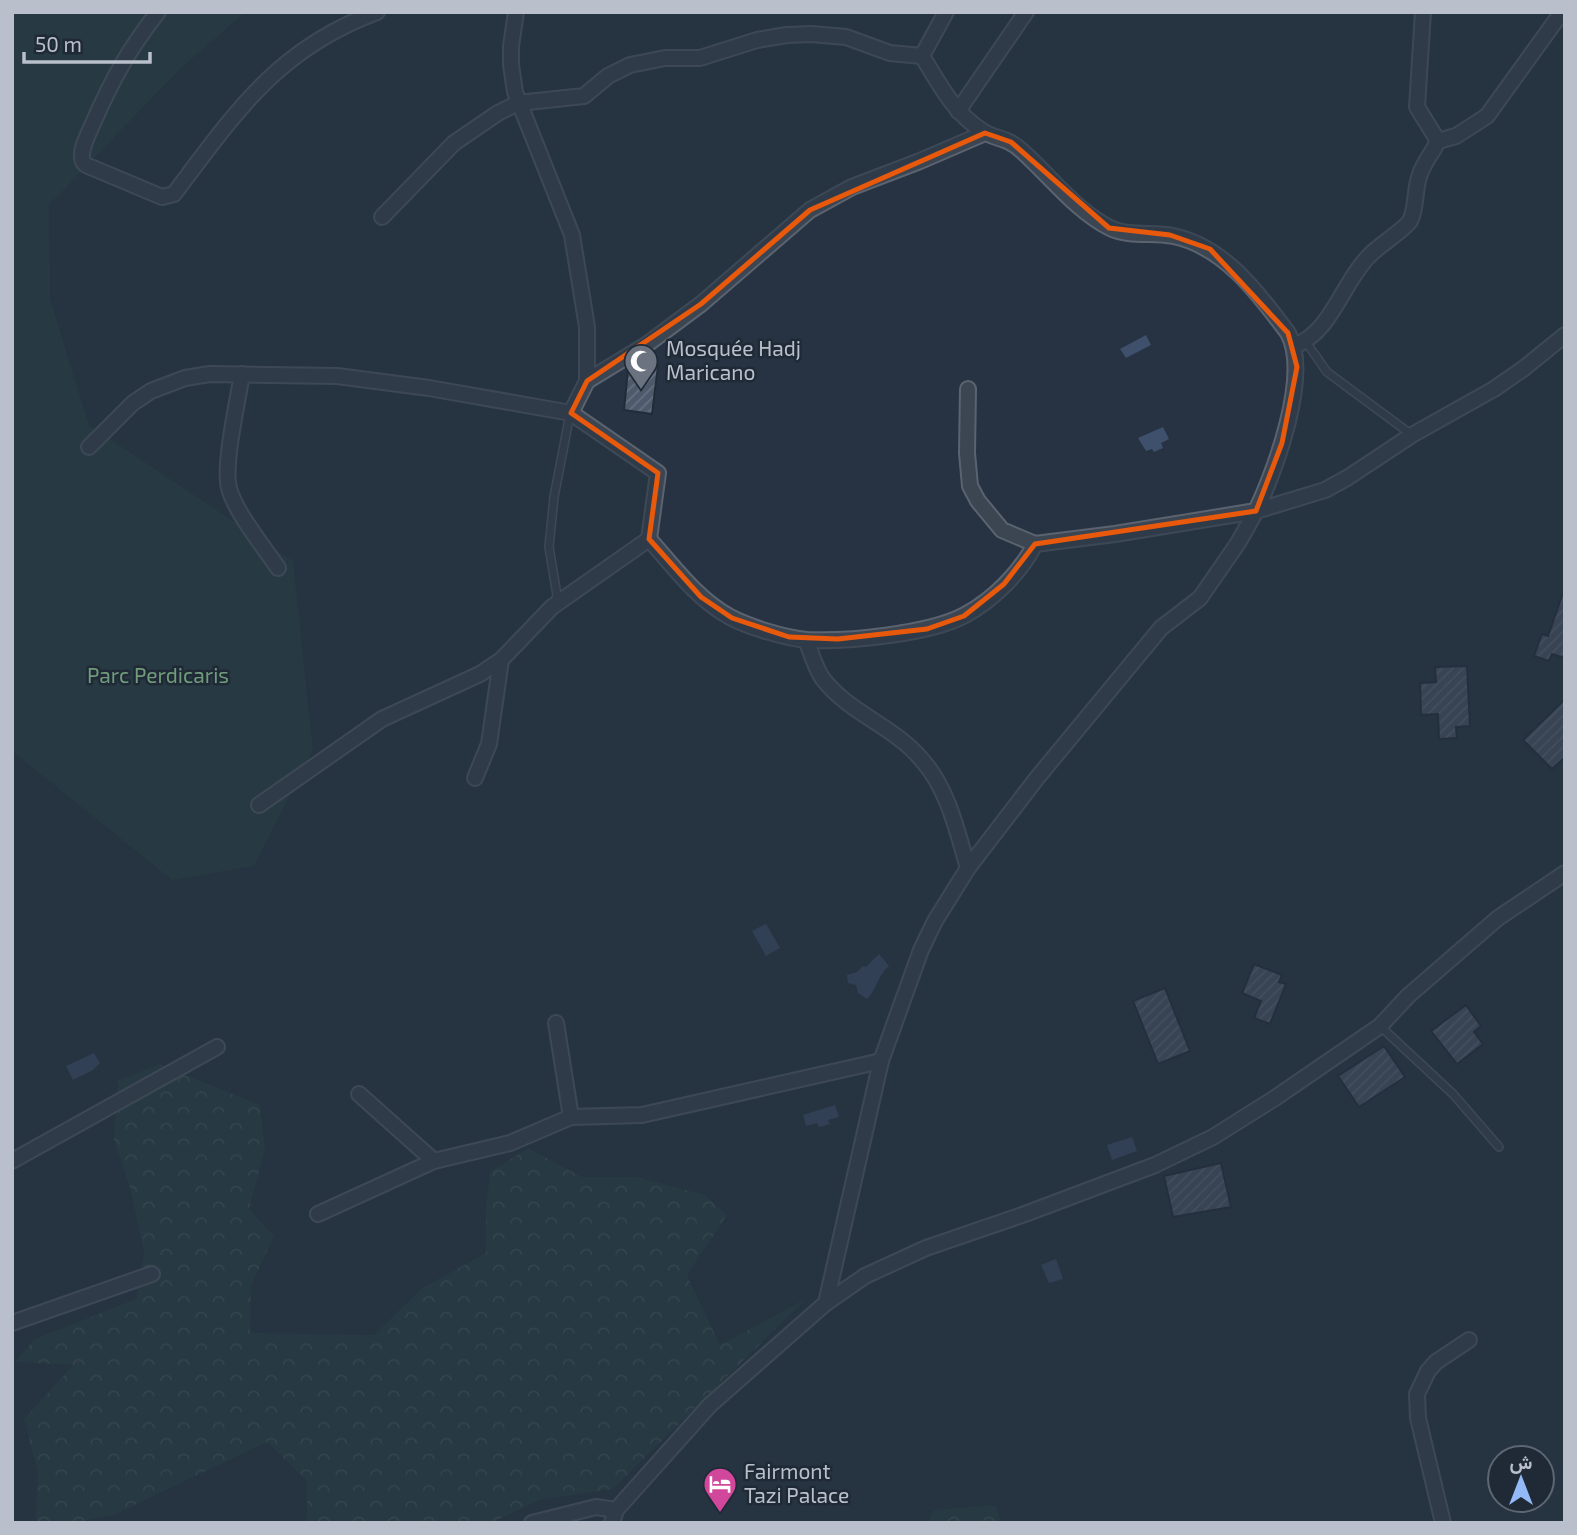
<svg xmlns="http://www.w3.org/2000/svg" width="1577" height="1535" viewBox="0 0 1577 1535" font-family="'Exo 2',Vazirmatn,sans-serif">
<defs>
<pattern id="forest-crowns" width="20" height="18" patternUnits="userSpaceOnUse" patternTransform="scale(1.75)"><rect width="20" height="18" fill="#294043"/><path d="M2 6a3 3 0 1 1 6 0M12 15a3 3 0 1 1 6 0" fill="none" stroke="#465a5d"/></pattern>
<pattern id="building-hatch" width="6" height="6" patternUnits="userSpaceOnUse" patternTransform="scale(1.75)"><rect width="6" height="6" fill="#4e5a6b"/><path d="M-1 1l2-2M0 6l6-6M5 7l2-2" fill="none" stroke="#65707f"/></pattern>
</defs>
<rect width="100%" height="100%" fill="#273342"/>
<g fill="url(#forest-crowns)">
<polygon points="159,1064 260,1105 265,1149 249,1209 274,1236 251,1286 250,1333 374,1335 422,1288 486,1253 486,1209 490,1172 528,1148 582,1177 637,1177 705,1195 727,1215 687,1275 720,1345 806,1299 613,1489 540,1500 491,1523 307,1523 307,1481 267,1442 114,1515 73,1523 36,1523 38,1473 24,1419 73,1365 14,1362 35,1339 136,1299 144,1253 130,1188 114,1139 118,1081"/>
<polygon points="996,1505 1001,1523 928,1523 934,1510"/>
</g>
<polygon fill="#294043" points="12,12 245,12 180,69 49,205 50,299 89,425 293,561 313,750 254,866 172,880 12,751"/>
<g fill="#3e506b">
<polygon points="1146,335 1151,345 1126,358 1120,349"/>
<polygon points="1163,427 1169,439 1161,443 1163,448 1154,452 1152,449 1146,451 1138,438"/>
<polygon points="766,924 780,948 766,956 752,931"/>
<path d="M879,954L889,966C878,975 877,989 867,999L858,993L856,985L848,983L847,975L857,972L863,966L866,967Z"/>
<polygon points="94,1053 100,1063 93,1070 73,1080 66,1066"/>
<polygon points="835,1105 839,1117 828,1120 830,1124 819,1127 817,1123 806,1126 803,1115"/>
<polygon points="1132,1137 1137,1151 1112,1160 1107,1145"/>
<polygon points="1056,1259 1063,1279 1049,1283 1041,1265"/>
</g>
<g fill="url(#building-hatch)" stroke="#222c39" stroke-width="2">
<polygon points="638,364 658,366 652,414 624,410 628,370 637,372"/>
<polygon points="1563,593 1565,593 1565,658 1552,654 1549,661 1534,656 1542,634 1548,636"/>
<polygon points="1467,666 1470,726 1456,727 1457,738 1439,739 1438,714 1421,715 1420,683 1436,682 1435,667"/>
<polygon points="1565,699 1565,757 1552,769 1523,740"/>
<polygon points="1254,964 1282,975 1279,982 1286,984 1270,1024 1254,1018 1261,1001 1242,993"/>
<polygon points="1165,988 1190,1051 1158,1064 1133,1001"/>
<polygon points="1466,1005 1481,1026 1474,1032 1483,1044 1457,1064 1431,1031"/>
<polygon points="1384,1046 1405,1077 1359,1107 1338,1076"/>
<polygon points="1221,1163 1231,1207 1173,1217 1164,1176"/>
</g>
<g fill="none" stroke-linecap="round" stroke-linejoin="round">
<defs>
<g id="service">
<polyline points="1306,342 1327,372 1412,435"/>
<polyline points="555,601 557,595 549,547 554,497 570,414"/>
<polyline points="1380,1026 1453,1094 1499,1147"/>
</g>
<g id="minor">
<path d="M158,12C129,49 113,78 94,121C90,131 81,146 82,157C82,164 87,166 93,168L162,197L174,194C235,113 277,49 377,12"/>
<polyline points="516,12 511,46 511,65 515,92 572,235 587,327 587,381 571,413"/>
<polyline points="1423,12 1417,107 1438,141 1456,136 1487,116 1562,12"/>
<path d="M922,56C939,83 953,112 981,130C995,140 1006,136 1022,151C1050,176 1076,211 1110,228C1129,237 1153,232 1173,236C1224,246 1259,294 1288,333C1311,375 1275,470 1256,511L1115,534L1035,544L1002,530L978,501L970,486L967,453L968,389"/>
<polyline points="922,56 946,12"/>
<polyline points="958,111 1026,12"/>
<polyline points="382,217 454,143 498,113 518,103 584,96 608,76 630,65 665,58 700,58 757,40 787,35 811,34 846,37 890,53 922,56"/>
<path d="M1294,346C1332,332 1342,283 1369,256C1378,246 1404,230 1410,221C1417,208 1414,189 1420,174C1424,162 1433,152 1438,141"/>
<path d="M242,374C238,400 223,465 229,488C235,512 264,547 278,568"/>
<polyline points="587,381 646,345 701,304 810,210 852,187 920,161 985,133"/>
<path d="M89,447L133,403L151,391L185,378L210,374L337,376L429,388L571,413L658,473L649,539C674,567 697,599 730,617C749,627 785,638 807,640C847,642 930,634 965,615C993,600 1021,572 1035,544"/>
<path d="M806,640C811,652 815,668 823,679C850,714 894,726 922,760C948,789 957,831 968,868"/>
<polyline points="475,778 489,744 501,660"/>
<polyline points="259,805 382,719 480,674 501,660 552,607 649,539"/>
<polyline points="556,1023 571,1117"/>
<polyline points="359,1094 434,1161"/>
<polyline points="12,1161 217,1047"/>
<polyline points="318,1214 434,1161 510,1143 571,1117 642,1115 881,1061"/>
<polyline points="826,1303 865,1276 926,1248 1025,1214 1155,1165 1213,1137 1275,1098 1380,1026 1408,996 1498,918 1565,873"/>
<polyline points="12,1323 152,1274"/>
<polyline points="532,1523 596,1507 616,1510"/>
<polyline points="612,1523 616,1510 710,1405 826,1303 881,1061 921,950 935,921 968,868 1037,778 1161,628 1200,598 1238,543 1256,511 1325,490 1347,478 1412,435 1494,389 1523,369 1565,335"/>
<polyline points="1443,1523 1418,1418 1417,1394 1428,1371 1436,1362 1469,1340"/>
</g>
</defs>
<use href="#service" stroke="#5a636f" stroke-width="10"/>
<use href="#minor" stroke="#5a636f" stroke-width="18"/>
<use href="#service" stroke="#3c4552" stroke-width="7"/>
<use href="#minor" stroke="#3c4552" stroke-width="14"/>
</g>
<path d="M0 0H1577V1535H0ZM985,133L1011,142L1109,228L1170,235L1210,249L1288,333L1297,367L1282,443L1256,511L1035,544L1004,584L964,616L927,629L838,639L789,637L732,618L701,597L649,539L658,473L571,413L587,381L701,304L810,210Z" fill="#273342" fill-opacity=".55" fill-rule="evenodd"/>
<path fill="none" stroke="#e8590c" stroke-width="5" stroke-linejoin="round" d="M985,133L1011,142L1109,228L1170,235L1210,249L1288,333L1297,367L1282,443L1256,511L1035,544L1004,584L964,616L927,629L838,639L789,637L732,618L701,597L649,539L658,473L571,413L587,381L701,304L810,210Z"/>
<defs>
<symbol id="mosque-pin" viewBox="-11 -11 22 30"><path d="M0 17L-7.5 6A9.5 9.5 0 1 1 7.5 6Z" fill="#6b7280" stroke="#202a37"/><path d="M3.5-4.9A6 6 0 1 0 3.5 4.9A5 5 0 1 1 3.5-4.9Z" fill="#fff"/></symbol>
<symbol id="hotel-pin" viewBox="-11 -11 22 30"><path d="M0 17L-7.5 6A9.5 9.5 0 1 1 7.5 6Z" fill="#d1479c" stroke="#202a37"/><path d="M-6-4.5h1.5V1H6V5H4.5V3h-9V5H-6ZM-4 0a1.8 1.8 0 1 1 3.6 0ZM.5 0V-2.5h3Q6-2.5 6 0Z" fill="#fff"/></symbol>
</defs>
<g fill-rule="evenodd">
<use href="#mosque-pin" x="622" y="342" width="38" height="52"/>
<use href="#hotel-pin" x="701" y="1465" width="38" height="52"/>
</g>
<g text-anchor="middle" stroke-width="5" stroke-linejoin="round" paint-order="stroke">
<g font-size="21" fill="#b9c0cc" stroke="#202a37" text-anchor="start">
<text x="666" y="356">Mosquée Hadj<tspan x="666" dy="24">Maricano</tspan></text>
<text x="744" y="1479">Fairmont<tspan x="744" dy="24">Tazi Palace</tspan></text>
</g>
<g font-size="21" fill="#709c7b" stroke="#202a37">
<text x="158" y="683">Parc Perdicaris</text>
</g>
</g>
<rect width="1577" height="1535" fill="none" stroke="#b9c0cc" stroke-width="28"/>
<g transform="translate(1521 1479)"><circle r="33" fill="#202a37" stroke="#5d6673" stroke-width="2"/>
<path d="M0-5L12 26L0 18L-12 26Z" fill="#93b9f6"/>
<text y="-10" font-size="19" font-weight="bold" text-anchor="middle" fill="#b9c0cc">ش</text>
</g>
<path d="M24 52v10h126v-10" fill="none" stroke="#b9c0cc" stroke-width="3.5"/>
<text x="35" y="52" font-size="21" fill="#b9c0cc" stroke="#202a37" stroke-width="5" paint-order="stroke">50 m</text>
</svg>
